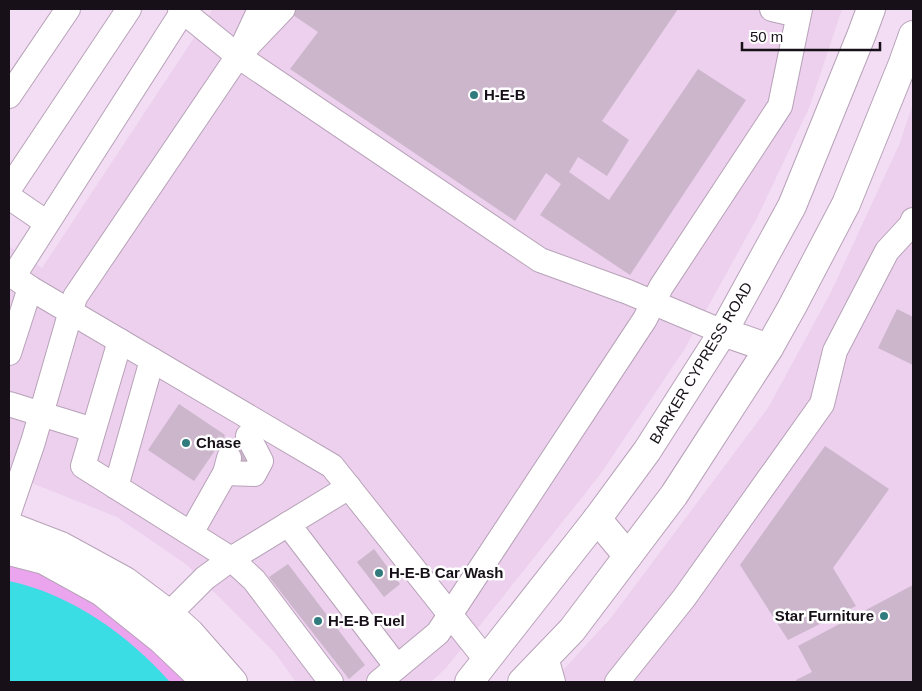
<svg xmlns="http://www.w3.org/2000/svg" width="922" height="691" viewBox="0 0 922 691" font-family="Helvetica,sans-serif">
<rect width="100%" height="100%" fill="#f3ddf4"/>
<g fill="#ecd0ed">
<polygon points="213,9 842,9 809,108 757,218 684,350 599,476 446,668 431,682 296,682 275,653 187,565 117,517 9,474 9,246 42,268"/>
<polygon points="913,104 913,682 552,682 610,619 768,408 831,292 899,145"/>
</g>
<polygon fill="#eba5ef" points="9,559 88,595 192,682 9,682"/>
<path fill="#3bdde4" d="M9,581C71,594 128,635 170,682H9Z"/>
<g fill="#ccb6cc">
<polygon points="293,9 678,9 602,121 629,140 607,176 578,157 569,172 609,200 698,69 746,100 630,275 540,215 561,184 546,173 515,221 290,69 318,32 290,13"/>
<polygon points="897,309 913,317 913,365 878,348"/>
<polygon points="179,404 225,435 224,437 254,458 246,470 216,449 194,481 148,450"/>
<polygon points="825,446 889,489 833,568 856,606 788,640 740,565"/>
<polygon points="374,549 400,584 384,597 357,562"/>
<polygon points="288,564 365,665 349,679 269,577"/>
<polygon points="913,585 913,682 797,682 796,680 812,672 798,646"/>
</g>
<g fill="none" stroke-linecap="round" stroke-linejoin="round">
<polyline stroke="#d2bed3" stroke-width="24" stroke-dasharray="24 12" stroke-linecap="butt" points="221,453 229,441"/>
<defs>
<g id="minor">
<polyline points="180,9 238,56"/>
<polyline points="260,9 238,56 283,9"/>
<polyline points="772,9 798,15"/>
<polyline points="9,96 68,9"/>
<polyline points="9,189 129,9"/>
<polyline points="9,197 47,223"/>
<polyline points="9,273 30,288 332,466 487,661"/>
<polyline points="13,277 183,11"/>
<polyline points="120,341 83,466 231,559 254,580 331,682"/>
<polyline points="9,353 30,288"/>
<polyline points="9,404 93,430"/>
<polyline points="225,473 254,474 261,461 248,436"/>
<polyline points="116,487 152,360"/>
<polyline points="9,512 33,442 75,297 238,56 540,260 628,292 723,332"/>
<polyline points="288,524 397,667"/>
<polyline points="191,533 225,473 229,458"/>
<polyline points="169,614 205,578 231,559 349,487"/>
<polyline points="546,657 553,682"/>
<polyline points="379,682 438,633 645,319 661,287 780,106 800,9"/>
<polyline points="617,682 684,598 822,404 835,351 887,251 911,225 913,220"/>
</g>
<g id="major">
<polyline points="723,332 769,348"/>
<polyline points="597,519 628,556"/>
<polyline points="9,526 61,546 125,581 169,614 190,633 233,682"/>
<polyline points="9,551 44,560 102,592 162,640 206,682"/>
<polyline points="469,682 597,519 647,451 723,332 792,206 861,36 871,9"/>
<polyline points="522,682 572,630 674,495 769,348 792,307 846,204 903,63 913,35"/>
</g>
</defs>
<use href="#minor" stroke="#b7a2b8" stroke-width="26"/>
<use href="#major" stroke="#b7a2b8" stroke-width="30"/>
<use href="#minor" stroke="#fff" stroke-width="24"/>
<use href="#major" stroke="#fff" stroke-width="28"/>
</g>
<g fill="#317a7d" stroke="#fff" stroke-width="2">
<circle cx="474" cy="95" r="5"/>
<circle cx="186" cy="443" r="5"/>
<circle cx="379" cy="573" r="5"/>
<circle cx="884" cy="616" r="5"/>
<circle cx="318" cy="621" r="5"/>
</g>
<g text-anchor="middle" stroke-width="5" stroke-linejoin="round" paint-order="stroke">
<g font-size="15" font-weight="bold" fill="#171018" stroke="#fff" text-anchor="start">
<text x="484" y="100">H-E-B</text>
<text x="196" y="448">Chase</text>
<text x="389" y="578">H-E-B Car Wash</text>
<text x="874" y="621" text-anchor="end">Star Furniture</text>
<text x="328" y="626">H-E-B Fuel</text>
</g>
<g font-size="15" fill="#171018" stroke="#fff">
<text transform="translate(701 363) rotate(-59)" y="5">BARKER CYPRESS ROAD</text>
</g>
</g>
<rect width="922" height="691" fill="none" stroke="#171018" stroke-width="20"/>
<path d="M742 42v8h138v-8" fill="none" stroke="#171018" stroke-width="2.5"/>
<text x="750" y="42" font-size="15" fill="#171018" stroke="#ffffff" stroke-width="4" paint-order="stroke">50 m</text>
</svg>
